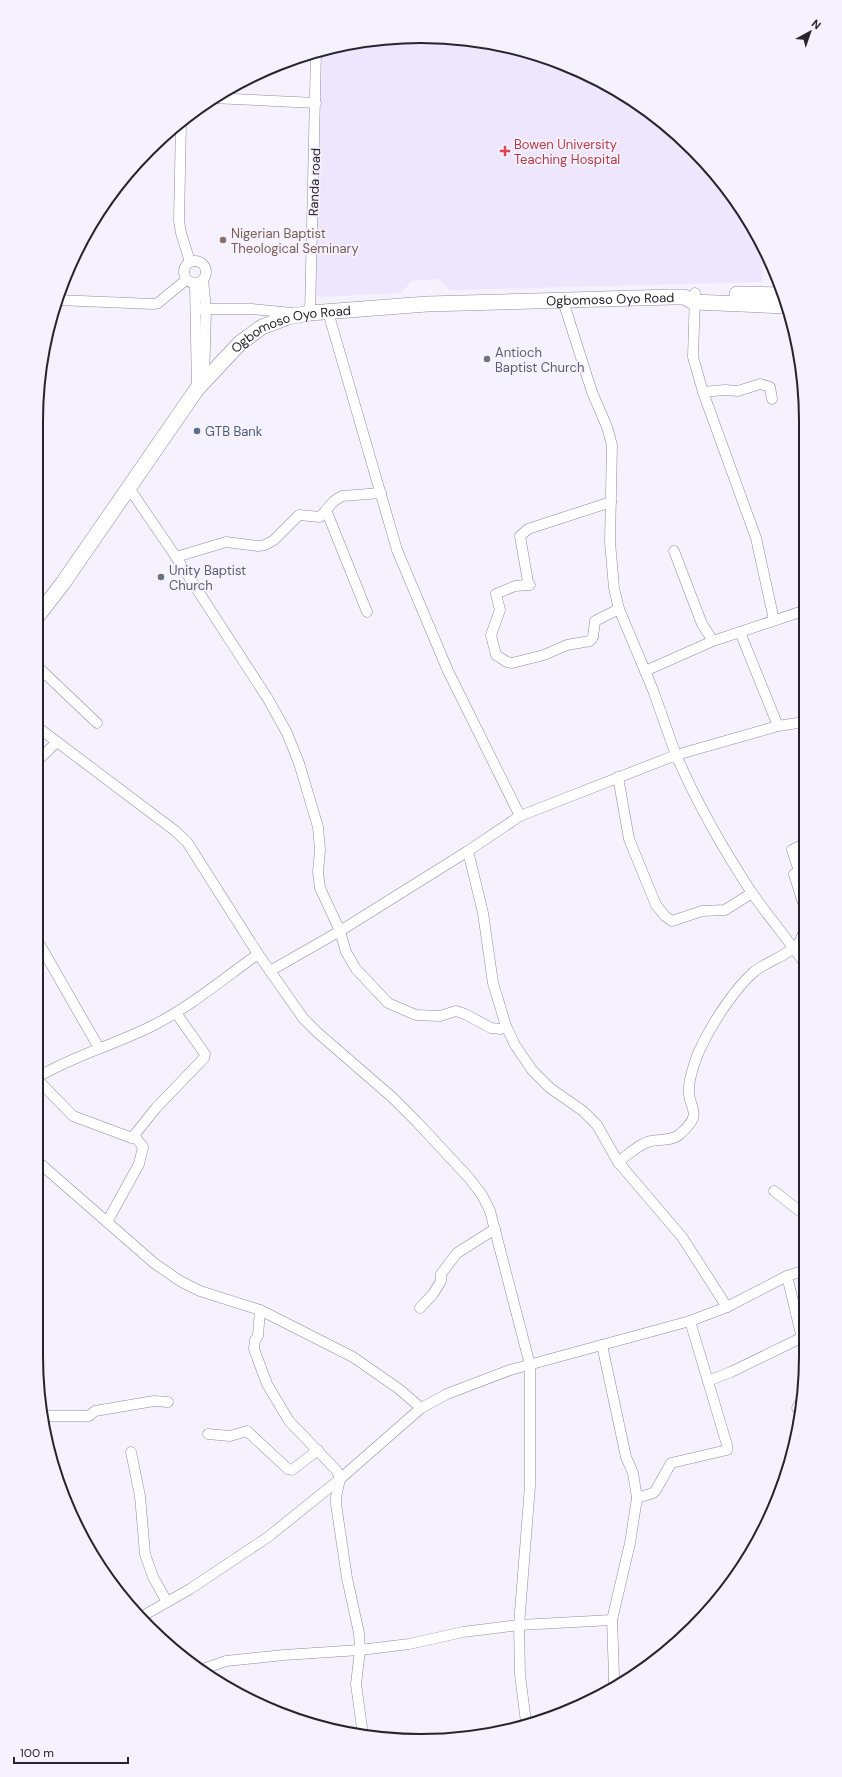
<svg xmlns="http://www.w3.org/2000/svg" width="842" height="1777" viewBox="0 0 842 1777" font-family="'DM Sans',sans-serif">
<rect width="100%" height="100%" fill="#f5f2fe"/>
<polygon fill="#eee6fc" points="421,36 496,43 568,65 655,115 726,186 764,252 762,282 449,290 439,279 412,281 401,293 317,297 316,287 322,51 346,43"/>
<g fill="none" stroke-linecap="round" stroke-linejoin="round">
<defs>
<g id="minor">
<polyline points="212,98 316,103"/>
<polyline points="181,122 179,221 181,233 190,262"/>
<circle cx="195" cy="272" r="11"/>
<polyline points="203,280 206,309 204,381"/>
<polyline points="195,284 197,389"/>
<polyline points="695,293 693,357 703,392 756,538 774,620"/>
<polyline points="57,300 153,304 158,303 186,280"/>
<polyline points="563,301 592,392 607,427 612,445 610,542 614,588 619,609 653,690 676,755 778,726 804,722"/>
<polyline points="197,309 252,309 292,313"/>
<polyline points="328,312 397,550 448,671 520,816"/>
<polyline points="310,313 316,52"/>
<polyline points="703,392 725,390 738,391 760,384 770,387 772,399"/>
<polyline points="129,488 176,557 268,699 287,733 299,763 318,827 320,850 318,872 320,888 340,931 346,952 356,969 388,1003 416,1015 440,1016 456,1011 465,1014 491,1028 501,1029 506,1026"/>
<polyline points="611,502 528,529 520,536 528,582 530,585 515,586 496,594 500,610 491,635 496,655 507,662 512,663 544,655 567,645 590,641 593,637 595,621 619,609"/>
<polyline points="326,510 367,612"/>
<polyline points="674,551 702,624 713,641"/>
<polyline points="176,557 226,542 258,546 265,545 274,540 299,515 320,517 334,501 342,496 381,493"/>
<polyline points="740,632 778,726"/>
<polyline points="36,665 97,723"/>
<polyline points="645,671 713,641 803,611"/>
<polyline points="36,726 174,830 187,842 258,954 303,1018 318,1033 393,1098 417,1122 469,1178 482,1195 490,1211 530,1365 530,1486 519,1625 520,1675 526,1722"/>
<polyline points="36,762 57,742"/>
<polyline points="618,777 629,839 656,905 665,916 672,921 702,911 725,910 752,893"/>
<polyline points="804,844 792,850 799,871 794,874 804,906"/>
<polyline points="468,851 483,913 493,983 506,1026 515,1045 532,1070 550,1088 583,1111 597,1125 618,1162 682,1237 727,1307"/>
<polyline points="36,938 99,1048"/>
<path d="M270,971L340,931L468,851L520,816L676,755C697,803 723,849 752,893C769,917 788,940 805,964"/>
<polyline points="36,1078 73,1116 132,1138 156,1108 204,1058 205,1054 176,1013"/>
<path d="M36,1078C73,1056 114,1045 152,1026C190,1007 223,979 258,954"/>
<polyline points="36,1160 154,1263 180,1281 200,1291 260,1310 353,1357 399,1389 421,1408"/>
<path d="M618,1162C628,1155 640,1143 651,1141C660,1139 673,1141 680,1134C706,1111 687,1110 689,1088C689,1078 697,1054 702,1045C713,1022 735,988 755,971C768,961 787,956 798,944C802,940 801,935 805,931"/>
<polyline points="774,1191 806,1216"/>
<polyline points="107,1222 139,1164 143,1147 134,1135"/>
<polyline points="787,1276 806,1355"/>
<polyline points="420,1308 433,1294 441,1281 441,1274 457,1253 495,1229"/>
<polyline points="260,1310 258,1336 255,1340 254,1349 261,1368 267,1384 289,1421 337,1471 340,1479 336,1497 336,1504 347,1578 359,1633 360,1650 356,1684 363,1735"/>
<polyline points="602,1345 626,1457 633,1473 637,1498 630,1543 612,1620 614,1676 613,1690"/>
<polyline points="708,1381 731,1372 803,1337"/>
<polyline points="797,1408 802,1400"/>
<polyline points="46,1416 89,1416 95,1411 154,1401 168,1402"/>
<polyline points="208,1434 230,1436 247,1431 288,1469 292,1470 318,1450"/>
<polyline points="131,1452 140,1496 145,1554 153,1577 167,1602"/>
<polyline points="637,1498 653,1493 656,1490 671,1463 727,1450 727,1445 690,1321"/>
<polyline points="141,1617 190,1589 268,1537 340,1479 421,1408 447,1394 510,1370 690,1321 727,1307 787,1276 806,1270"/>
<polyline points="203,1669 226,1661 284,1655 360,1650 409,1644 463,1632 519,1625 612,1620"/>
</g>
<g id="highway">
<polyline points="737,294 782,295"/>
<path id="s1" d="M36,618L63,583L197,389L240,343L262,327L288,317L310,313L427,304L672,297H684L694,302L785,306"/>
</g>
</defs>
<use href="#minor" stroke="#918aa5" stroke-width="11"/>
<use href="#highway" stroke="#918aa5" stroke-width="16"/>
<use href="#minor" stroke="#fff" stroke-width="10"/>
<use href="#highway" stroke="#fff" stroke-width="15"/>
</g>
<path fill="#e0444e" stroke="#f5f2fe" stroke-width="1.5" d="M503 145h4v4h4v4h-4v4h-4v-4h-4v-4h4z"/>
<circle fill="#8d6e63" stroke="#f5f2fe" stroke-width="1.5" cx="223" cy="240" r="4"/>
<g fill="#6b7280" stroke="#f5f2fe" stroke-width="1.5">
<circle cx="487" cy="359" r="4"/>
<circle cx="161" cy="577" r="4"/>
</g>
<circle fill="#5c6f8a" stroke="#f5f2fe" stroke-width="1.5" cx="197" cy="431" r="4"/>
<g text-anchor="middle" stroke-width="3.5" stroke-linejoin="round" paint-order="stroke">
<g font-size="13" fill="#be3a42" stroke="#f5f2fe" text-anchor="start">
<text x="514" y="149">Bowen University<tspan x="514" dy="15">Teaching Hospital</tspan></text>
</g>
<g font-size="13" fill="#27242f" stroke="#f5f2fe">
<text transform="translate(314 182) rotate(-88)" y="5">Randa road</text>
<text dy="5" stroke="none"><textPath href="#s1" startOffset="721">Ogbomoso Oyo Road</textPath></text>
<text dy="5" stroke="none"><textPath href="#s1" startOffset="397">Ogbomoso Oyo Road</textPath></text>
</g>
<g font-size="13" fill="#785e54" stroke="#f5f2fe" text-anchor="start">
<text x="231" y="238">Nigerian Baptist<tspan x="231" dy="15">Theological Seminary</tspan></text>
</g>
<g font-size="13" fill="#5b616d" stroke="#f5f2fe" text-anchor="start">
<text x="495" y="357">Antioch<tspan x="495" dy="15">Baptist Church</tspan></text>
<text x="169" y="575">Unity Baptist<tspan x="169" dy="15">Church</tspan></text>
</g>
<g font-size="13" fill="#4e5e75" stroke="#f5f2fe" text-anchor="start">
<text x="205" y="436">GTB Bank</text>
</g>
</g>
<path d="M0 0H842V1777H0ZM421 43H421A378 378 0 0 1 799 421V1356A378 378 0 0 1 421 1734H421A378 378 0 0 1 43 1356V421A378 378 0 0 1 421 43Z" fill="#f5f2fe" fill-rule="evenodd"/>
<path fill="none" stroke="#27242f" stroke-width="2" d="M421 43H421A378 378 0 0 1 799 421V1356A378 378 0 0 1 421 1734H421A378 378 0 0 1 43 1356V421A378 378 0 0 1 421 43Z"/>
<g transform="translate(810 32) rotate(40)" stroke="#f5f2fe" stroke-width="3" paint-order="stroke">
<path d="M0-3L7 15L0 10L-7 15Z" fill="#27242f"/>
<text y="-6" font-size="11" font-weight="bold" text-anchor="middle" fill="#27242f">N</text>
</g>
<path d="M14 1757v6h114v-6" fill="none" stroke="#27242f" stroke-width="2"/>
<text x="20" y="1757" font-size="12" fill="#27242f" stroke="#f5f2fe" stroke-width="3" paint-order="stroke">100 m</text>
</svg>
